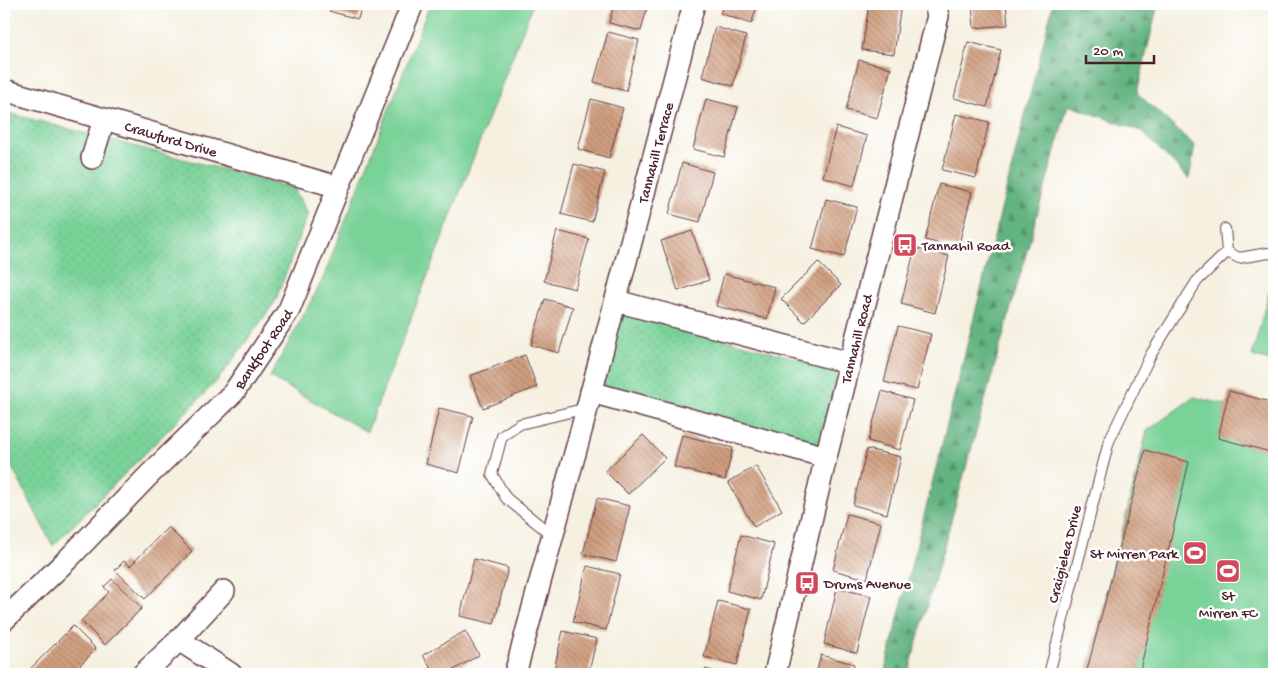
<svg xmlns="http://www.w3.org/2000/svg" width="1278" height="678" viewBox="0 0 1278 678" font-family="'Gochi Hand',sans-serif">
<defs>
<pattern id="forest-firs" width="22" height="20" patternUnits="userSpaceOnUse" patternTransform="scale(1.25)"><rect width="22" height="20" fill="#62b480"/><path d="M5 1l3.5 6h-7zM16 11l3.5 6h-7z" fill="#539269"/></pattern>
<pattern id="park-dots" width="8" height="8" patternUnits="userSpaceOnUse" patternTransform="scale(1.25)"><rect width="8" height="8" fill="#79d298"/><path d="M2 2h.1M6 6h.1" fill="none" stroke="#6ab483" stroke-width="1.8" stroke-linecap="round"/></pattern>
<pattern id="building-back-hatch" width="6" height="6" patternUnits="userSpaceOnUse" patternTransform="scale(1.25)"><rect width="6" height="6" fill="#d09f7f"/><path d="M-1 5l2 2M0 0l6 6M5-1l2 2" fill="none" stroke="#ab8168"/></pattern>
</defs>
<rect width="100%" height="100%" fill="#fff"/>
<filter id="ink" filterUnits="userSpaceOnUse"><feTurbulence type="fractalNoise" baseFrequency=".02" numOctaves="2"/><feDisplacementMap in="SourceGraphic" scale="10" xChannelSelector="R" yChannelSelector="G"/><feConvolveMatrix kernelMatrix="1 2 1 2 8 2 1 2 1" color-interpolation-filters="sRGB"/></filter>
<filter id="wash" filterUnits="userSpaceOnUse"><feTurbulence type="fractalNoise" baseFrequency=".0096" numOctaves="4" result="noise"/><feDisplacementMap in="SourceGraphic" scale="20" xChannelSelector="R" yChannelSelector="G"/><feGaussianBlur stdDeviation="1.12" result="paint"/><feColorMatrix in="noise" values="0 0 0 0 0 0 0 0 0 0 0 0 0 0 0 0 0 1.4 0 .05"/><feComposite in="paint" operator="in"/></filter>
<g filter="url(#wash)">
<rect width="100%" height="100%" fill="#f5f0e0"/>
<g fill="#79d298" stroke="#627862">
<polygon points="430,4 533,4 367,432 270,377 322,281"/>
<polygon points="1274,273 1274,362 1252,356"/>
<polygon points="1194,397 1274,416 1274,674 1087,674 1147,431"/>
</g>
<polygon fill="url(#forest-firs)" stroke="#566a56" points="1053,4 1158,4 1137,93 1195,146 1189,179 1141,131 1068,105 908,674 884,674"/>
<g fill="url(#park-dots)" stroke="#627862">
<polygon points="4,112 294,188 308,214 275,302 218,380 53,546 4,452"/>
<polygon points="622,313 838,369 819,446 602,387"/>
</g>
<g id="blocks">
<g fill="url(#building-back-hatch)">
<polygon points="331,4 362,4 358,19 329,11"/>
<polygon points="614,4 648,4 641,31 609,23"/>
<polygon points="724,4 758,4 751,24 720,13"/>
<polygon points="869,4 901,4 894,54 862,50"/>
<polygon points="972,4 1006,4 1008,25 974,28"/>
<polygon points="715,27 746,36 733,86 702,77"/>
<polygon points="608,32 639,40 626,91 594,82"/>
<polygon points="968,42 1001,50 987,107 954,98"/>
<polygon points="859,60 891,68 877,118 846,110"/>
<polygon points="591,99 623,108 609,158 578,149"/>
<polygon points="706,99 738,107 724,157 693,149"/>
<polygon points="956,114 989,122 976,178 942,170"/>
<polygon points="836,127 867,136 854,186 823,177"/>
<polygon points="682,163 713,172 700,222 669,214"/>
<polygon points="574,164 605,172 592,222 561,214"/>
<polygon points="939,184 972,192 958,248 925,240"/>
<polygon points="826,199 857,207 844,257 812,249"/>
<polygon points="557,231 589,239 575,289 544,281"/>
<polygon points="692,231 709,280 678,291 661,241"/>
<polygon points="915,248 949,256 935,313 901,304"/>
<polygon points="818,262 841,285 804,322 781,299"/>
<polygon points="724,274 775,287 767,319 716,306"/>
<polygon points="545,299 573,307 559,353 531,345"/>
<polygon points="898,326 931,334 917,390 884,382"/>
<polygon points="525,355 537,387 483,408 470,376"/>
<polygon points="882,391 913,400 900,450 868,441"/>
<polygon points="1229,391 1274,403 1274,453 1218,438"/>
<polygon points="439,408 473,416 459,473 426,464"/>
<polygon points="643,435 665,458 628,494 605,471"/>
<polygon points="682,435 733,448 725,480 674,467"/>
<polygon points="867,449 901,457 887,514 853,505"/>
<polygon points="1145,450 1189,462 1139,674 1086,674"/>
<polygon points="756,466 782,510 754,527 728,482"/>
<polygon points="597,498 630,506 616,562 583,554"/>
<polygon points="847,514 881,523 867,579 833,570"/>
<polygon points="168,527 192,551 145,599 115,570 124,561 130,566"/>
<polygon points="741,535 774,544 761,600 727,591"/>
<polygon points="474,559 508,568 494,624 460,616"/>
<polygon points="587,566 620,574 606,630 573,622"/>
<polygon points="112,579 142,608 105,645 81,621 109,592 104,587"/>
<polygon points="837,588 871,596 857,653 824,644"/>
<polygon points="718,601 751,609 737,665 704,657"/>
<polygon points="73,626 96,649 71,674 25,674"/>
<polygon points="465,631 479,655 447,674 434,674 423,655"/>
<polygon points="563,631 597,639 588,674 553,674"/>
<polygon points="821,655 854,664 852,674 816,674"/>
<polygon points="705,669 725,674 704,674"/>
</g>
</g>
</g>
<g filter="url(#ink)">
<use href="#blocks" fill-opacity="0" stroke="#643e46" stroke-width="1"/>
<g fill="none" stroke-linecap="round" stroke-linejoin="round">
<defs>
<g id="lane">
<polyline points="1225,229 1227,252"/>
<polyline points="553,536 506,498 492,474 502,436 520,424 587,408"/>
<polyline points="1049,674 1109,441 1150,356 1197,281 1227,252 1239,258 1268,253 1274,254"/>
</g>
<g id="street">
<path id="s1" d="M4,90L338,187"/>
<polyline points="92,158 104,119"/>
<polyline points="616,301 850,363"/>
<polyline points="591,392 826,457"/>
<path id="s2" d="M4,620L68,559L149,475L234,392L289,310L411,8V4"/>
<polyline points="179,640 231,674"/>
<polyline points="143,674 179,640 224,591"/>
<path id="s3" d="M515,674C576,451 636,228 694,4"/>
<path id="s4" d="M775,674L826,457L938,16L935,4"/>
</g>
</defs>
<use href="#lane" stroke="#643e46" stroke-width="12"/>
<use href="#street" stroke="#643e46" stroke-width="24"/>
<use href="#lane" stroke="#fff" stroke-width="10"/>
<use href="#street" stroke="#fff" stroke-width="21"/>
</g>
</g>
<defs>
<symbol id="bus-square" viewBox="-11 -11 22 22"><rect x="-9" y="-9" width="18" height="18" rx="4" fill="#d1495b" stroke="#fff"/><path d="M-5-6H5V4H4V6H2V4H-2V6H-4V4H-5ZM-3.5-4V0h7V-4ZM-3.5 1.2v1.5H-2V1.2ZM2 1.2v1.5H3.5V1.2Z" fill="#fff"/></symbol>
<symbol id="stadium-square" viewBox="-11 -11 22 22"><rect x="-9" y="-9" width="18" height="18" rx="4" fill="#d1495b" stroke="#fff"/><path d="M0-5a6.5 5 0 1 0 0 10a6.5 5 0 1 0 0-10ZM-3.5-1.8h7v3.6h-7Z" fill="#fff"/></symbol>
</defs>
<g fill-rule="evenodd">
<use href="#bus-square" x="891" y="231" width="28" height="28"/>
<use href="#stadium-square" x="1181" y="539" width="28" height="28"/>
<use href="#stadium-square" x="1214" y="557" width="28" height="28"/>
<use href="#bus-square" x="793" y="569" width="28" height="28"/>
</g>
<g text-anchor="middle" stroke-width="5" stroke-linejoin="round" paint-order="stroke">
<g font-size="15" fill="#4a1f2b" stroke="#fff">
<text dy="5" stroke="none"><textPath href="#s1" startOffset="174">Crawfurd Drive</textPath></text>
<text dy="5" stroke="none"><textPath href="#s3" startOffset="540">Tannahill Terrace</textPath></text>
<text dy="5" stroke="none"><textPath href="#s4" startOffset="345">Tannahill Road</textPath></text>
<text dy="5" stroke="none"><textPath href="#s2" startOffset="376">Bankfoot Road</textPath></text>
<text transform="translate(1064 554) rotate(-76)" y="5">Craigielea Drive</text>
</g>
<g font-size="15" fill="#4a1f2b" stroke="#fff" text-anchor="start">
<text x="922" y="250">Tannahil Road</text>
<text x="1178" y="558" text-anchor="end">St Mirren Park</text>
<text x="824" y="588">Drums Avenue</text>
<text x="1228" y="600" text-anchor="middle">St<tspan x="1228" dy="17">Mirren FC</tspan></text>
</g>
</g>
<rect width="1278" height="678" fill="none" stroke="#fff" stroke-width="20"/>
<path d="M1086 55v8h68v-8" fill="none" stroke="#4a1f2b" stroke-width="2.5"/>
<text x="1093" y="55" font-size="15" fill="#4a1f2b" stroke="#ffffff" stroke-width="4" paint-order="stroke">20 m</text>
</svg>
